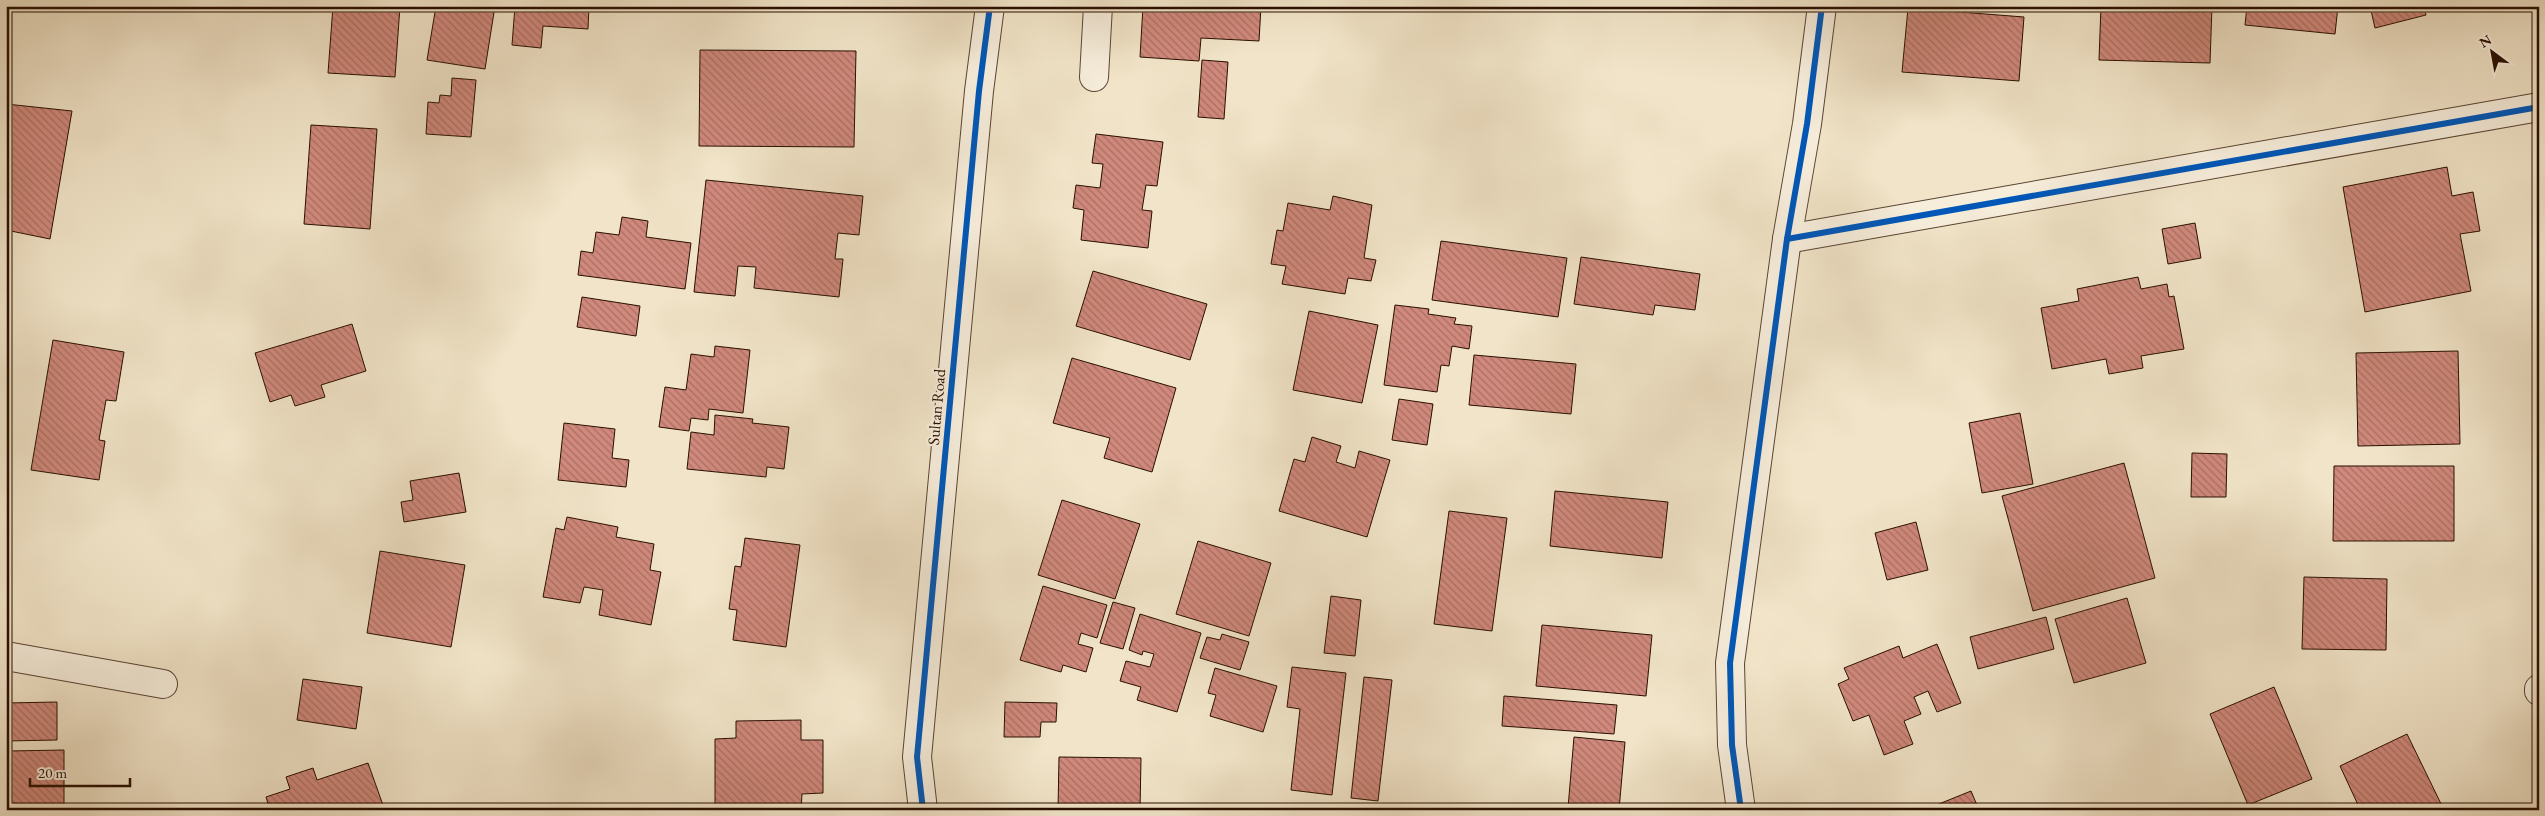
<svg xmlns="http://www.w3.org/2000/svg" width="2545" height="816" viewBox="0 0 2545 816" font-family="'EB Garamond',serif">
<defs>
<pattern id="building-back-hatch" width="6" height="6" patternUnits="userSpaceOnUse" patternTransform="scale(1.25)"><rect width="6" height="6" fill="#d0897c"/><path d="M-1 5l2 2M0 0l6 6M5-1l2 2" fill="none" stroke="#a96e63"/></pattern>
</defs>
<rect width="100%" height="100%" fill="#f1e4c8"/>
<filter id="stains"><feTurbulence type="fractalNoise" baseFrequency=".004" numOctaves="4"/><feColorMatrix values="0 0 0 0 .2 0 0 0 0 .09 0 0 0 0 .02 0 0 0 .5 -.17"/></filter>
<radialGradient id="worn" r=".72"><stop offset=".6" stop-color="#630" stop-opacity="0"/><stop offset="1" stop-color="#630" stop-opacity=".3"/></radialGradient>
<g fill="url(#building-back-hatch)" stroke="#290f00">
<polygon points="333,6 400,6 395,77 328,73"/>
<polygon points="436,6 495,6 485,69 427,60"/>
<polygon points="515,6 589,6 588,29 543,26 541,48 512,45"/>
<polygon points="1143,6 1261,6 1259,41 1201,38 1199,61 1140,57"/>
<polygon points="1524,6 1572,6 1572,9"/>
<polygon points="2101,6 2212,6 2210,63 2099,60"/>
<polygon points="2247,6 2338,6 2335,34 2245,25"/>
<polygon points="2370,6 2424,6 2426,15 2375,28"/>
<polygon points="1908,8 2024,17 2019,81 1902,72"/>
<polygon points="700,50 856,51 854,147 699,146"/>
<polygon points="1202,60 1228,62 1224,119 1198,117"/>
<polygon points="452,78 476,80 471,137 426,134 428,102 439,103 440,95 451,96"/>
<polygon points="6,104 72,111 50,239 6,230"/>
<polygon points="311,125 377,129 370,229 304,224"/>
<polygon points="1096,134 1163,142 1157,186 1146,185 1142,210 1152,211 1148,248 1081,240 1084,210 1073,208 1076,185 1100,188 1103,164 1092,163"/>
<polygon points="2447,167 2452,196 2473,192 2480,231 2460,234 2471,291 2365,312 2343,187"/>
<polygon points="706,180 863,196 859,235 838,233 835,259 843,259 839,297 754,288 756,267 738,266 735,296 694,292"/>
<polygon points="1333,196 1372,205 1364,258 1376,260 1371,281 1348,278 1345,294 1282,284 1286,266 1271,264 1277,230 1283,231 1288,203 1330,210"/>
<polygon points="622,217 648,221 646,237 691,243 685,289 578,275 581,251 593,253 596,232 619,235"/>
<polygon points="2195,223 2201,258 2168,264 2162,229"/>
<polygon points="1441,241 1567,258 1558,317 1432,300"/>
<polygon points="1581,257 1700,274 1695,310 1655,305 1653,315 1574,304"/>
<polygon points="1093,271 1207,304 1190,360 1076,326"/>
<polygon points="2138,277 2141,289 2167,284 2169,297 2174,296 2184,349 2141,356 2143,368 2109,374 2106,359 2052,369 2041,308 2079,301 2077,289"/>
<polygon points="582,297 640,306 636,336 577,327"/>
<polygon points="1395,305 1429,309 1428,314 1456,318 1454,324 1472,326 1469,349 1452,346 1449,366 1441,365 1437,392 1384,385"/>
<polygon points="1309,311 1378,325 1362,403 1293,390"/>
<polygon points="352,324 366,371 321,385 325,397 295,406 291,395 270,402 255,353"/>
<polygon points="53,340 124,352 116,401 106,400 99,440 105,441 99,480 31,470"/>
<polygon points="715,346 750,350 743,413 709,409 708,420 691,418 689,431 659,427 665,387 686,390 691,354 714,357"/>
<polygon points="2458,351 2460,444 2358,446 2356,353"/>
<polygon points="1474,355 1576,364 1571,414 1469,405"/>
<polygon points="1072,358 1176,388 1152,472 1104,458 1110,438 1053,423"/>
<polygon points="1399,399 1433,404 1427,445 1392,440"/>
<polygon points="2020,413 2033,484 1982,493 1969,423"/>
<polygon points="715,415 753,419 752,423 789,427 784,469 767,467 766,477 687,469 691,432 714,435"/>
<polygon points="564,423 615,429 612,458 629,460 626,487 558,480"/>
<polygon points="1312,437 1341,446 1336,462 1355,468 1359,451 1390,460 1367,537 1279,511 1294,459 1305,462"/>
<polygon points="2192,453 2227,454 2226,497 2191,497"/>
<polygon points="2124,463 2155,578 2033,611 2002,496"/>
<polygon points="2334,466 2454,466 2454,541 2333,541"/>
<polygon points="459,473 466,512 404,522 401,502 413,500 410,481"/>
<polygon points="1555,491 1668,502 1662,558 1550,546"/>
<polygon points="1062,500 1140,524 1115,599 1038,575"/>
<polygon points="1449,511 1507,518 1492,631 1434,624"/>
<polygon points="567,517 618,527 616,537 654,544 650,570 661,572 651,625 599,615 603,590 584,587 580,603 543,597 556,528 564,530"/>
<polygon points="1916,522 1928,570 1887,580 1875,533"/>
<polygon points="745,538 800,545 786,647 733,640 737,610 729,609 735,566 741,567"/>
<polygon points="1198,541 1271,563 1249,636 1176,614"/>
<polygon points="380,551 465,565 451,647 367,633"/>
<polygon points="2304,577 2387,579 2386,650 2302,649"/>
<polygon points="1043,586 1107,605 1097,638 1081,633 1078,644 1093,648 1086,672 1063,665 1061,672 1020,660"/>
<polygon points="1331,596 1361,600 1355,656 1324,653"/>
<polygon points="2127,598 2146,663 2074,683 2055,619"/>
<polygon points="1113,602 1135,608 1123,649 1100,643"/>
<polygon points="1140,614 1201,633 1177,712 1137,700 1141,687 1120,681 1126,661 1150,667 1154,654 1143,651 1142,655 1129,650"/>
<polygon points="2046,617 2054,649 1978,669 1970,637"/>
<polygon points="1542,625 1652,635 1646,696 1536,686"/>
<polygon points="1222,634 1249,642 1240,670 1200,658 1207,637 1220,640"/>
<polygon points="1937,644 1961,703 1937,712 1928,691 1914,697 1921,714 1904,721 1913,744 1884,755 1869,715 1853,721 1838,684 1849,679 1844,668 1899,646 1903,658"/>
<polygon points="1292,667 1346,673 1332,795 1291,790 1300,709 1287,707"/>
<polygon points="1215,668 1277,686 1263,732 1210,716 1216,695 1208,693"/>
<polygon points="1364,677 1392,680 1378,801 1351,798"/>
<polygon points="303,679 362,687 356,729 297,720"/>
<polygon points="2274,687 2312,779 2248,805 2210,714"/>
<polygon points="1504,696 1617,705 1614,734 1502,726"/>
<polygon points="57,702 57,740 6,741 6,703"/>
<polygon points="1005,702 1057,703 1056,722 1041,722 1040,737 1004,737"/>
<polygon points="801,720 801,740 823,740 823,793 802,794 801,810 715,810 715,739 736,738 736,721"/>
<polygon points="2407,734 2444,810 2353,810 2359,807 2340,766"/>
<polygon points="1574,737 1625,742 1619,810 1568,808"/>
<polygon points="64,750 64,809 117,810 8,810 8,751"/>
<polygon points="1059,757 1141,758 1140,810 1058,810"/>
<polygon points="368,763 384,808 270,810 266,797 290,789 286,777 313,768 317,780"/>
<polygon points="1971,791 1979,810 1924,810"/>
</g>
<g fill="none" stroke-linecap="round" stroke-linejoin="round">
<defs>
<g id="minor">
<polyline points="1094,77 1098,6"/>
<path d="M1787,239C2038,195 2289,153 2539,107"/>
<polyline points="6,656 163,684"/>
<polyline points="2539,689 2539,691"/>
<polyline points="923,810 917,757 979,91 990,6"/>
<polyline points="1741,810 1732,745 1730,663 1787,239 1807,124 1822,6"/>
</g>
</defs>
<use href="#minor" stroke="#5b4432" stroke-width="30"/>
<use href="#minor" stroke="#f6eddb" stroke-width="28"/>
<defs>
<g id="cycleway">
<path d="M1787,239C2038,195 2289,153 2539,107"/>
<polyline points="923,810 917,757 979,91 990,6"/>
<polyline points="1741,810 1732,745 1730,663 1787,239 1807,124 1822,6"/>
</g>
</defs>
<use href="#cycleway" stroke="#f6eddb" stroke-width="9"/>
<use href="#cycleway" stroke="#0057b8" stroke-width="6"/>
</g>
<g text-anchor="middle" stroke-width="4.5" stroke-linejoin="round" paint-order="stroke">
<g font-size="16" fill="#290f00" stroke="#f6eddb">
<text transform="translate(936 407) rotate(-85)" y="6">Sultan Road</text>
</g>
</g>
<rect width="2545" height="816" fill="none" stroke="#f1e4c8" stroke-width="25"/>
<rect x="8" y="8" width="2530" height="801" fill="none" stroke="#290f00" stroke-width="2.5"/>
<rect x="12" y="12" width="2520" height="791" fill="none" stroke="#290f00"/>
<g transform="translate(2492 52) rotate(328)" stroke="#f6eddb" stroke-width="4" paint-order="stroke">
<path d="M0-4L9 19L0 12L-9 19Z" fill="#290f00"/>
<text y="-8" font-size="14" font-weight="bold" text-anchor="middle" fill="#290f00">N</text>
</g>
<path d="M30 778v8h100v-8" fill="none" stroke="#290f00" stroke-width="2.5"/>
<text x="38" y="778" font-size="15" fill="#290f00" stroke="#f6eddb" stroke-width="4" paint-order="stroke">20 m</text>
<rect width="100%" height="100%" filter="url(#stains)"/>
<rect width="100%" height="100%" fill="url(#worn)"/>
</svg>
